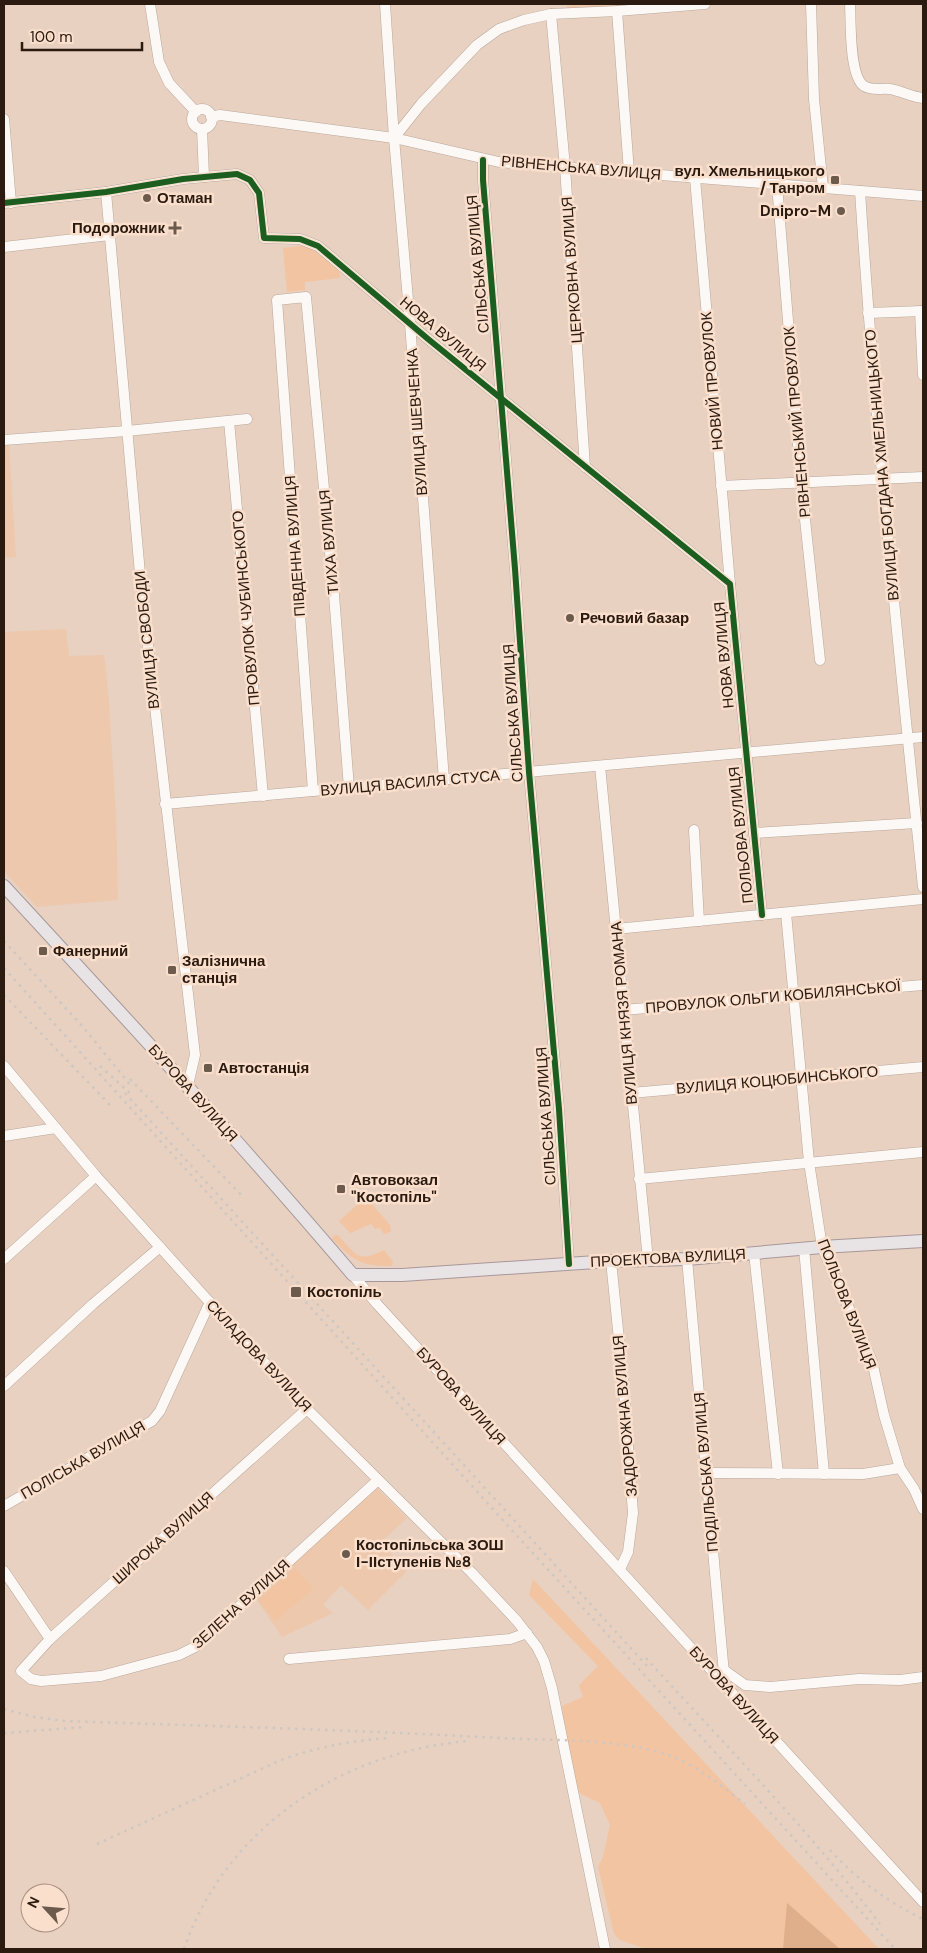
<svg xmlns="http://www.w3.org/2000/svg" width="927" height="1953" viewBox="0 0 927 1953" font-family="'DM Sans',sans-serif">
<rect width="100%" height="100%" fill="#e8d1c0"/>
<g fill="#edc8ac">
<polygon points="567,4 673,4 567,13"/>
<polygon points="9,444 16,557 4,558 4,445"/>
<polygon points="66,629 69,656 104,655 108,690 116,814 118,900 37,907 4,871 4,632"/>
<polygon points="375,1486 407,1518 380,1543 402,1565 406,1572 368,1610 341,1585 323,1605 333,1613 282,1637 255,1597"/>
</g>
<g fill="#f2c4a2">
<polygon points="307,245 318,250 339,267 340,278 305,282 305,290 287,292 283,248"/>
<polygon points="366,1197 390,1225 391,1231 386,1234 383,1233 380,1228 375,1229 371,1224 350,1233 339,1221"/>
<path d="M334,1235H338C357,1256 357,1263 384,1250L393,1262L392,1266C359,1266 355,1261 332,1239Z"/>
<polygon points="295,1568 313,1589 275,1621 258,1600"/>
<polygon points="533,1579 879,1949 646,1949 620,1940 614,1934 598,1867 603,1857 610,1825 600,1803 579,1793 566,1737 562,1706 583,1697 579,1685 598,1666 529,1595"/>
</g>
<polygon fill="#dfaf8c" points="787,1903 840,1949 783,1949"/>
<g fill="none" stroke-linecap="round" stroke-linejoin="round">
<defs>
<g id="minor">
<polyline points="150,4 159,62 169,83 196,112"/>
<polyline points="385,4 394,138 410,323 444,780"/>
<polyline points="811,4 814,99 823,188"/>
<path d="M850,4C851,21 849,76 864,86C872,91 881,88 890,89C901,91 912,97 923,98"/>
<polyline points="617,11 629,172"/>
<polyline points="551,14 565,167 585,467"/>
<circle cx="202" cy="119" r="10"/>
<polyline points="211,117 220,115 394,138 499,162 923,196"/>
<polyline points="4,119 11,203"/>
<polyline points="202,129 204,177"/>
<polyline points="394,138 421,104 477,45 499,29 524,20 551,14 617,11 705,4"/>
<polyline points="483,160 483,180 515,569 529,772 559,1109 569,1264"/>
<polyline points="695,178 730,584"/>
<polyline points="777,184 801,482 820,660"/>
<path d="M860,191C875,424 899,655 923,887"/>
<polyline points="106,192 141,585 195,1055 188,1085"/>
<polyline points="4,203 106,192 183,179 237,174 250,180 259,193 264,238 300,239 318,246 428,339 730,584 762,915"/>
<polyline points="4,247 110,235"/>
<polyline points="920,311 923,375"/>
<polyline points="868,313 923,311"/>
<polyline points="229,421 263,796"/>
<polyline points="4,440 127,431 247,419"/>
<polyline points="721,486 923,477"/>
<polyline points="600,766 648,1260"/>
<polyline points="313,791 277,300 306,297 334,595 349,788"/>
<polyline points="165,804 923,737"/>
<polyline points="694,830 699,921"/>
<polyline points="754,833 917,823"/>
<polyline points="786,913 809,1162 822,1247 872,1361 884,1415 900,1468 914,1489 923,1509"/>
<polyline points="616,929 923,899"/>
<polyline points="623,1010 923,985"/>
<polyline points="4,1066 96,1176 240,1336 307,1409 472,1573 517,1621 537,1647 544,1661 552,1688 605,1949"/>
<polyline points="631,1093 923,1067"/>
<polyline points="4,1136 56,1128"/>
<polyline points="639,1179 923,1152"/>
<polyline points="804,1248 824,1474"/>
<polyline points="754,1253 778,1474"/>
<polyline points="4,1259 96,1176"/>
<polyline points="687,1259 725,1685"/>
<polyline points="611,1261 623,1379 633,1513 628,1552 620,1569"/>
<polyline points="353,1275 377,1304 923,1902"/>
<polyline points="4,1386 93,1304 160,1247"/>
<polyline points="307,1409 50,1639 21,1671 31,1679 41,1681 101,1676 179,1655 195,1647 378,1480"/>
<polyline points="706,1473 863,1474 900,1468"/>
<polyline points="4,1506 152,1421 160,1411 210,1302"/>
<polyline points="4,1571 50,1639"/>
<polyline points="289,1659 510,1639 527,1633"/>
<polyline points="724,1670 745,1685 770,1687 859,1679 900,1680 923,1677"/>
</g>
<path id="major" d="M4,886C122,1014 240,1142 353,1275H402L611,1261L687,1259L822,1247L923,1241"/>
</defs>
<use href="#minor" stroke="#b9a79a" stroke-width="11"/>
<use href="#major" stroke="#a7989a" stroke-width="14"/>
<use href="#minor" stroke="#fcf8f6" stroke-width="10"/>
<use href="#major" stroke="#e8e3e5" stroke-width="12"/>
<g stroke="#cec7c2" stroke-width="2.5" stroke-dasharray="2.5 5" stroke-linecap="butt">
<polyline points="4,941 83,1027 132,1087"/>
<polyline points="4,968 509,1527 895,1949"/>
<polyline points="4,995 110,1105"/>
<polyline points="100,1066 132,1095"/>
<polyline points="130,1079 244,1198"/>
<polyline points="125,1093 647,1666"/>
<path d="M646,1658C725,1745 809,1830 880,1924"/>
<path d="M4,1709L34,1717L65,1721C210,1726 355,1730 500,1738C555,1741 612,1738 665,1754C695,1763 721,1786 745,1804"/>
<polyline points="4,1733 85,1727"/>
<path d="M97,1844L281,1760C317,1747 350,1741 388,1738"/>
<path d="M830,1850C856,1879 888,1902 923,1919"/>
<path d="M184,1949C226,1827 342,1752 468,1741"/>
</g>
<defs>
<g id="cycleway">
<polyline points="483,160 483,180 515,569 529,772 559,1109 569,1264"/>
<polyline points="4,203 106,192 183,179 237,174 250,180 259,193 264,238 300,239 318,246 428,339 730,584 762,915"/>
</g>
</defs>
<use href="#cycleway" stroke="#f9dfcc" stroke-width="9"/>
<use href="#cycleway" stroke="#1b5e20" stroke-width="6"/>
</g>
<g fill="#6c5a4d" stroke="#f9dfcc" stroke-width="2">
<rect x="830" y="175" width="10" height="10" rx="2.5"/>
<circle cx="147" cy="198" r="5"/>
<circle cx="841" cy="211" r="5"/>
<path d="M172.5 220.5h5v5h5v5h-5v5h-5v-5h-5v-5h5z"/>
<circle cx="570" cy="618" r="5"/>
<rect x="38" y="946" width="10" height="10" rx="2.5"/>
<rect x="167" y="965" width="10" height="10" rx="2.5"/>
<rect x="203" y="1063" width="10" height="10" rx="2.5"/>
<rect x="336" y="1184" width="10" height="10" rx="2.5"/>
<rect x="290" y="1286" width="12" height="12" rx="2.5"/>
<circle cx="346" cy="1554" r="5"/>
</g>
<g text-anchor="middle" stroke-width="5" stroke-linejoin="round" paint-order="stroke">
<g font-size="15" fill="#2a1a0f" stroke="#f9dfcc">
<text transform="translate(581 168) rotate(5)" y="5">РІВНЕНСЬКА ВУЛИЦЯ</text>
<text transform="translate(478 264) rotate(-95)" y="5">СІЛЬСЬКА ВУЛИЦЯ</text>
<text transform="translate(572 270) rotate(-94)" y="5">ЦЕРКОВНА ВУЛИЦЯ</text>
<text transform="translate(443 334) rotate(40)" y="5">НОВА ВУЛИЦЯ</text>
<text transform="translate(712 381) rotate(-95)" y="5">НОВИЙ ПРОВУЛОК</text>
<text transform="translate(417 422) rotate(-94)" y="5">ВУЛИЦЯ ШЕВЧЕНКА</text>
<text transform="translate(797 422) rotate(-95)" y="5">РІВНЕНСЬКИЙ ПРОВУЛОК</text>
<text transform="translate(882 465) rotate(-95)" y="5">ВУЛИЦЯ БОГДАНА ХМЕЛЬНИЦЬКОГО</text>
<text transform="translate(329 542) rotate(-95)" y="5">ТИХА ВУЛИЦЯ</text>
<text transform="translate(295 546) rotate(-94)" y="5">ПІВДЕННА ВУЛИЦЯ</text>
<text transform="translate(246 608) rotate(-95)" y="5">ПРОВУЛОК ЧУБИНСЬКОГО</text>
<text transform="translate(147 640) rotate(-96)" y="5">ВУЛИЦЯ СВОБОДИ</text>
<text transform="translate(724 655) rotate(-95)" y="5">НОВА ВУЛИЦЯ</text>
<text transform="translate(513 713) rotate(-94)" y="5">СІЛЬСЬКА ВУЛИЦЯ</text>
<text transform="translate(410 783) rotate(-5)" y="5">ВУЛИЦЯ ВАСИЛЯ СТУСА</text>
<text transform="translate(741 835) rotate(-96)" y="5">ПОЛЬОВА ВУЛИЦЯ</text>
<text transform="translate(773 997) rotate(-5)" y="5">ПРОВУЛОК ОЛЬГИ КОБИЛЯНСЬКОЇ</text>
<text transform="translate(624 1013) rotate(-95)" y="5">ВУЛИЦЯ КНЯЗЯ РОМАНА</text>
<text transform="translate(777 1080) rotate(-5)" y="5">ВУЛИЦЯ КОЦЮБИНСЬКОГО</text>
<text transform="translate(193 1093) rotate(48)" y="5">БУРОВА ВУЛИЦЯ</text>
<text transform="translate(546 1116) rotate(-94)" y="5">СІЛЬСЬКА ВУЛИЦЯ</text>
<text transform="translate(668 1258) rotate(-3)" y="5">ПРОЕКТОВА ВУЛИЦЯ</text>
<text transform="translate(847 1304) rotate(69)" y="5">ПОЛЬОВА ВУЛИЦЯ</text>
<text transform="translate(259 1356) rotate(47)" y="5">СКЛАДОВА ВУЛИЦЯ</text>
<text transform="translate(461 1396) rotate(48)" y="5">БУРОВА ВУЛИЦЯ</text>
<text transform="translate(625 1416) rotate(-95)" y="5">ЗАДОРОЖНА ВУЛИЦЯ</text>
<text transform="translate(83 1460) rotate(-30)" y="5">ПОЛІСЬКА ВУЛИЦЯ</text>
<text transform="translate(706 1472) rotate(-95)" y="5">ПОДІЛЬСЬКА ВУЛИЦЯ</text>
<text transform="translate(163 1538) rotate(-42)" y="5">ШИРОКА ВУЛИЦЯ</text>
<text transform="translate(241 1604) rotate(-42)" y="5">ЗЕЛЕНА ВУЛИЦЯ</text>
<text transform="translate(734 1695) rotate(48)" y="5">БУРОВА ВУЛИЦЯ</text>
</g>
<g font-size="15" font-weight="bold" fill="#2a1a0f" stroke="#f9dfcc" text-anchor="start">
<text x="825" y="176" text-anchor="end">вул. Хмельницького<tspan x="825" dy="17">/ Танром</tspan></text>
<text x="157" y="203">Отаман</text>
<text x="831" y="216" text-anchor="end">Dnipro-M</text>
<text x="165" y="233" text-anchor="end">Подорожник</text>
<text x="580" y="623">Речовий базар</text>
<text x="53" y="956">Фанерний</text>
<text x="182" y="966">Залізнична<tspan x="182" dy="17">станція</tspan></text>
<text x="218" y="1073">Автостанція</text>
<text x="351" y="1185">Автовокзал<tspan x="351" dy="17">"Костопіль"</tspan></text>
<text x="307" y="1297">Костопіль</text>
<text x="356" y="1550">Костопільська ЗОШ<tspan x="356" dy="17">І-ІІступенів №8</tspan></text>
</g>
</g>
<rect width="927" height="1953" fill="none" stroke="#2a1a0f" stroke-width="10"/>
<g transform="translate(45 1908) rotate(296)"><circle r="24" fill="#f9dfcc" stroke="#a69080"/>
<path d="M0-4L9 19L0 12L-9 19Z" fill="#6c5a4d"/>
<text y="-8" font-size="14" font-weight="bold" text-anchor="middle" fill="#2a1a0f">N</text>
</g>
<path d="M22 42v8h120v-8" fill="none" stroke="#2a1a0f" stroke-width="2.5"/>
<text x="30" y="42" font-size="15" fill="#2a1a0f" stroke="#f9dfcc" stroke-width="4" paint-order="stroke">100 m</text>
</svg>
